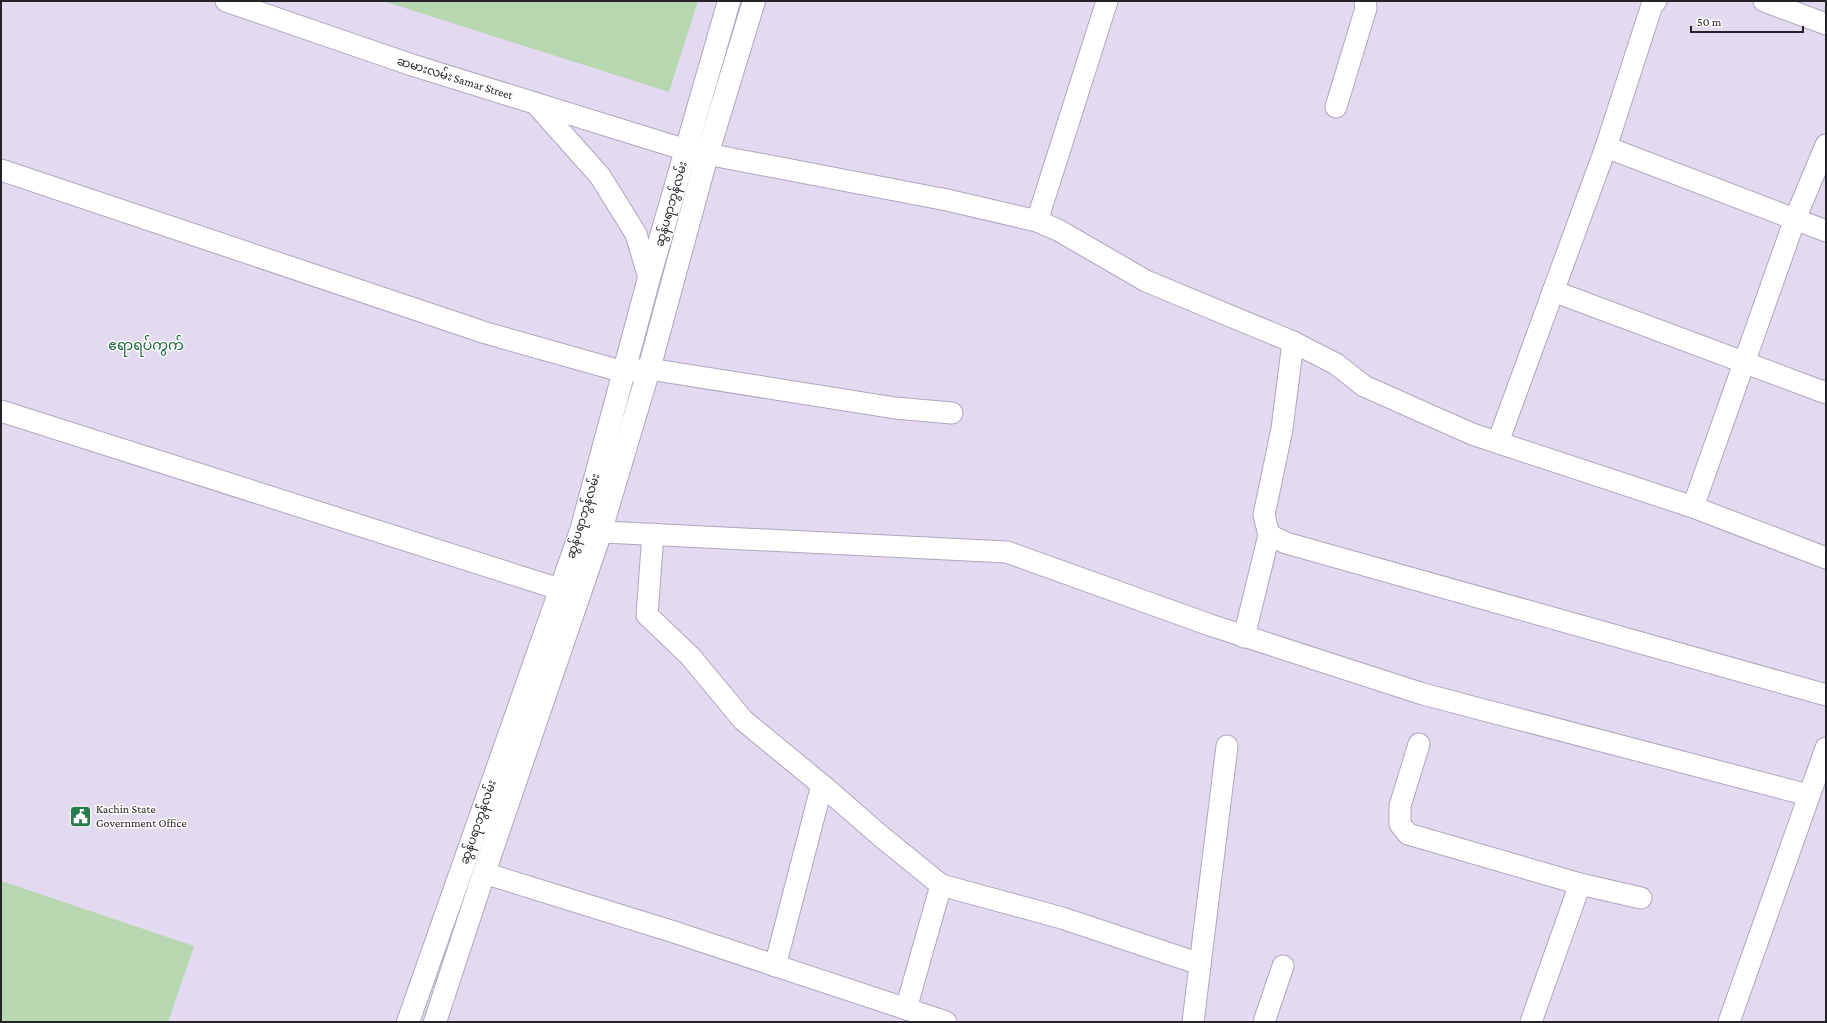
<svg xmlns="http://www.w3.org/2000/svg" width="1827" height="1023" viewBox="0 0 1827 1023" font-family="'Crimson Pro','Noto Sans Myanmar',serif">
<rect width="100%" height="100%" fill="#e3daf1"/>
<g fill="#b6d7b0">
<polygon points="383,1 698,1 669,92"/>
<polygon points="1,881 194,946 168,1022 1,1022"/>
</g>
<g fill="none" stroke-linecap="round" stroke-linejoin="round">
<defs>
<g id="minor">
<polyline points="226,1 412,65 686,150 947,200 1037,221 1058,230 1146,281 1293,342 1336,364 1364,386 1472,434 1693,507 1826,558"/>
<polyline points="1764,1 1826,24"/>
<polyline points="535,103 600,176 636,234 649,278"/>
<polyline points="1336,107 1366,8 1365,1"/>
<polyline points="1606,147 1826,231"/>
<polyline points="1,170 486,333 624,372 649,369 895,408 952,413"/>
<polyline points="1037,221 1107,1"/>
<polyline points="1553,291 1826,393"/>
<polyline points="1,411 559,589"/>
<polyline points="1498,442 1606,147 1652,5 1656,1"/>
<polyline points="1693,507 1795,219 1826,145"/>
<polyline points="584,531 1007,552 1210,625 1423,694 1808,795"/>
<polyline points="653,534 647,615 690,656 743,720 822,785 883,838 941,885 906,1009"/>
<polyline points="1269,535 1286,543 1826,695"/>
<polyline points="1244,637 1269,535 1264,515 1282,429 1293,342"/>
<polyline points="1419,744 1400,806 1400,824 1408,834 1580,884 1641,898"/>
<polyline points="484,873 674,932 946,1022"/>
<polyline points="941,885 1062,918 1200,964"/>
<polyline points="775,966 822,785"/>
<polyline points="1193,1022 1227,746"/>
<polyline points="1264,1022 1283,966"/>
<polyline points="1531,1022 1580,884"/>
<polyline points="1729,1022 1826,748"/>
</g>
<g id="highway">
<polyline points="408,1022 581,531 649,278 729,1"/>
<polyline points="435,1022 484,873 598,540 649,369 707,155 754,1"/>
</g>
</defs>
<use href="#minor" stroke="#afa6bc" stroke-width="23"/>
<use href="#highway" stroke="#afa6bc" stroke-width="24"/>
<use href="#minor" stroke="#fff" stroke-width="21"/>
<use href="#highway" stroke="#fff" stroke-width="22"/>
</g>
<defs>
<symbol id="civic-square" viewBox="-11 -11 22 22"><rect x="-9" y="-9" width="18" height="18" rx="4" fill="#267b4d" stroke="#fff"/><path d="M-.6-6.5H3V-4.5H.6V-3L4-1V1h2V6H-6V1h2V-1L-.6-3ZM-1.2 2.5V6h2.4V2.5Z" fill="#fff"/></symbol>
</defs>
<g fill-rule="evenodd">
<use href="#civic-square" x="68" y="804" width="25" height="25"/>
</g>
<g text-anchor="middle" stroke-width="3" stroke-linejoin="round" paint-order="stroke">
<g font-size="12" fill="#25222a" stroke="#fff">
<text transform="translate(455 78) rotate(17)" y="4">ဆမားလမ်း Samar Street</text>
<text transform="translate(671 204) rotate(-74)" y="4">ဆွန်ပရာဘွန်လမ်း</text>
<text transform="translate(583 516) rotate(-73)" y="4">ဆွန်ပရာဘွန်လမ်း</text>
<text transform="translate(478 822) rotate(-71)" y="4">ဆွန်ပရာဘွန်လမ်း</text>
</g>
<g font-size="12" fill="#25222a" stroke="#fff" text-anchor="start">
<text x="96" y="813">Kachin State<tspan x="96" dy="14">Government Office</tspan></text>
</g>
<g font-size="14" fill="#17663e" stroke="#fff">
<text x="146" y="350">ဧရာရပ်ကွက်</text>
</g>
</g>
<rect width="1827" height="1023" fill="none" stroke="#25222a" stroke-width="4"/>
<path d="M1691 26v6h112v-6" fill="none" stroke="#25222a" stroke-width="2"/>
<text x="1697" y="26" font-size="12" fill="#25222a" stroke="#ffffff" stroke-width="3" paint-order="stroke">50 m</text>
</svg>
